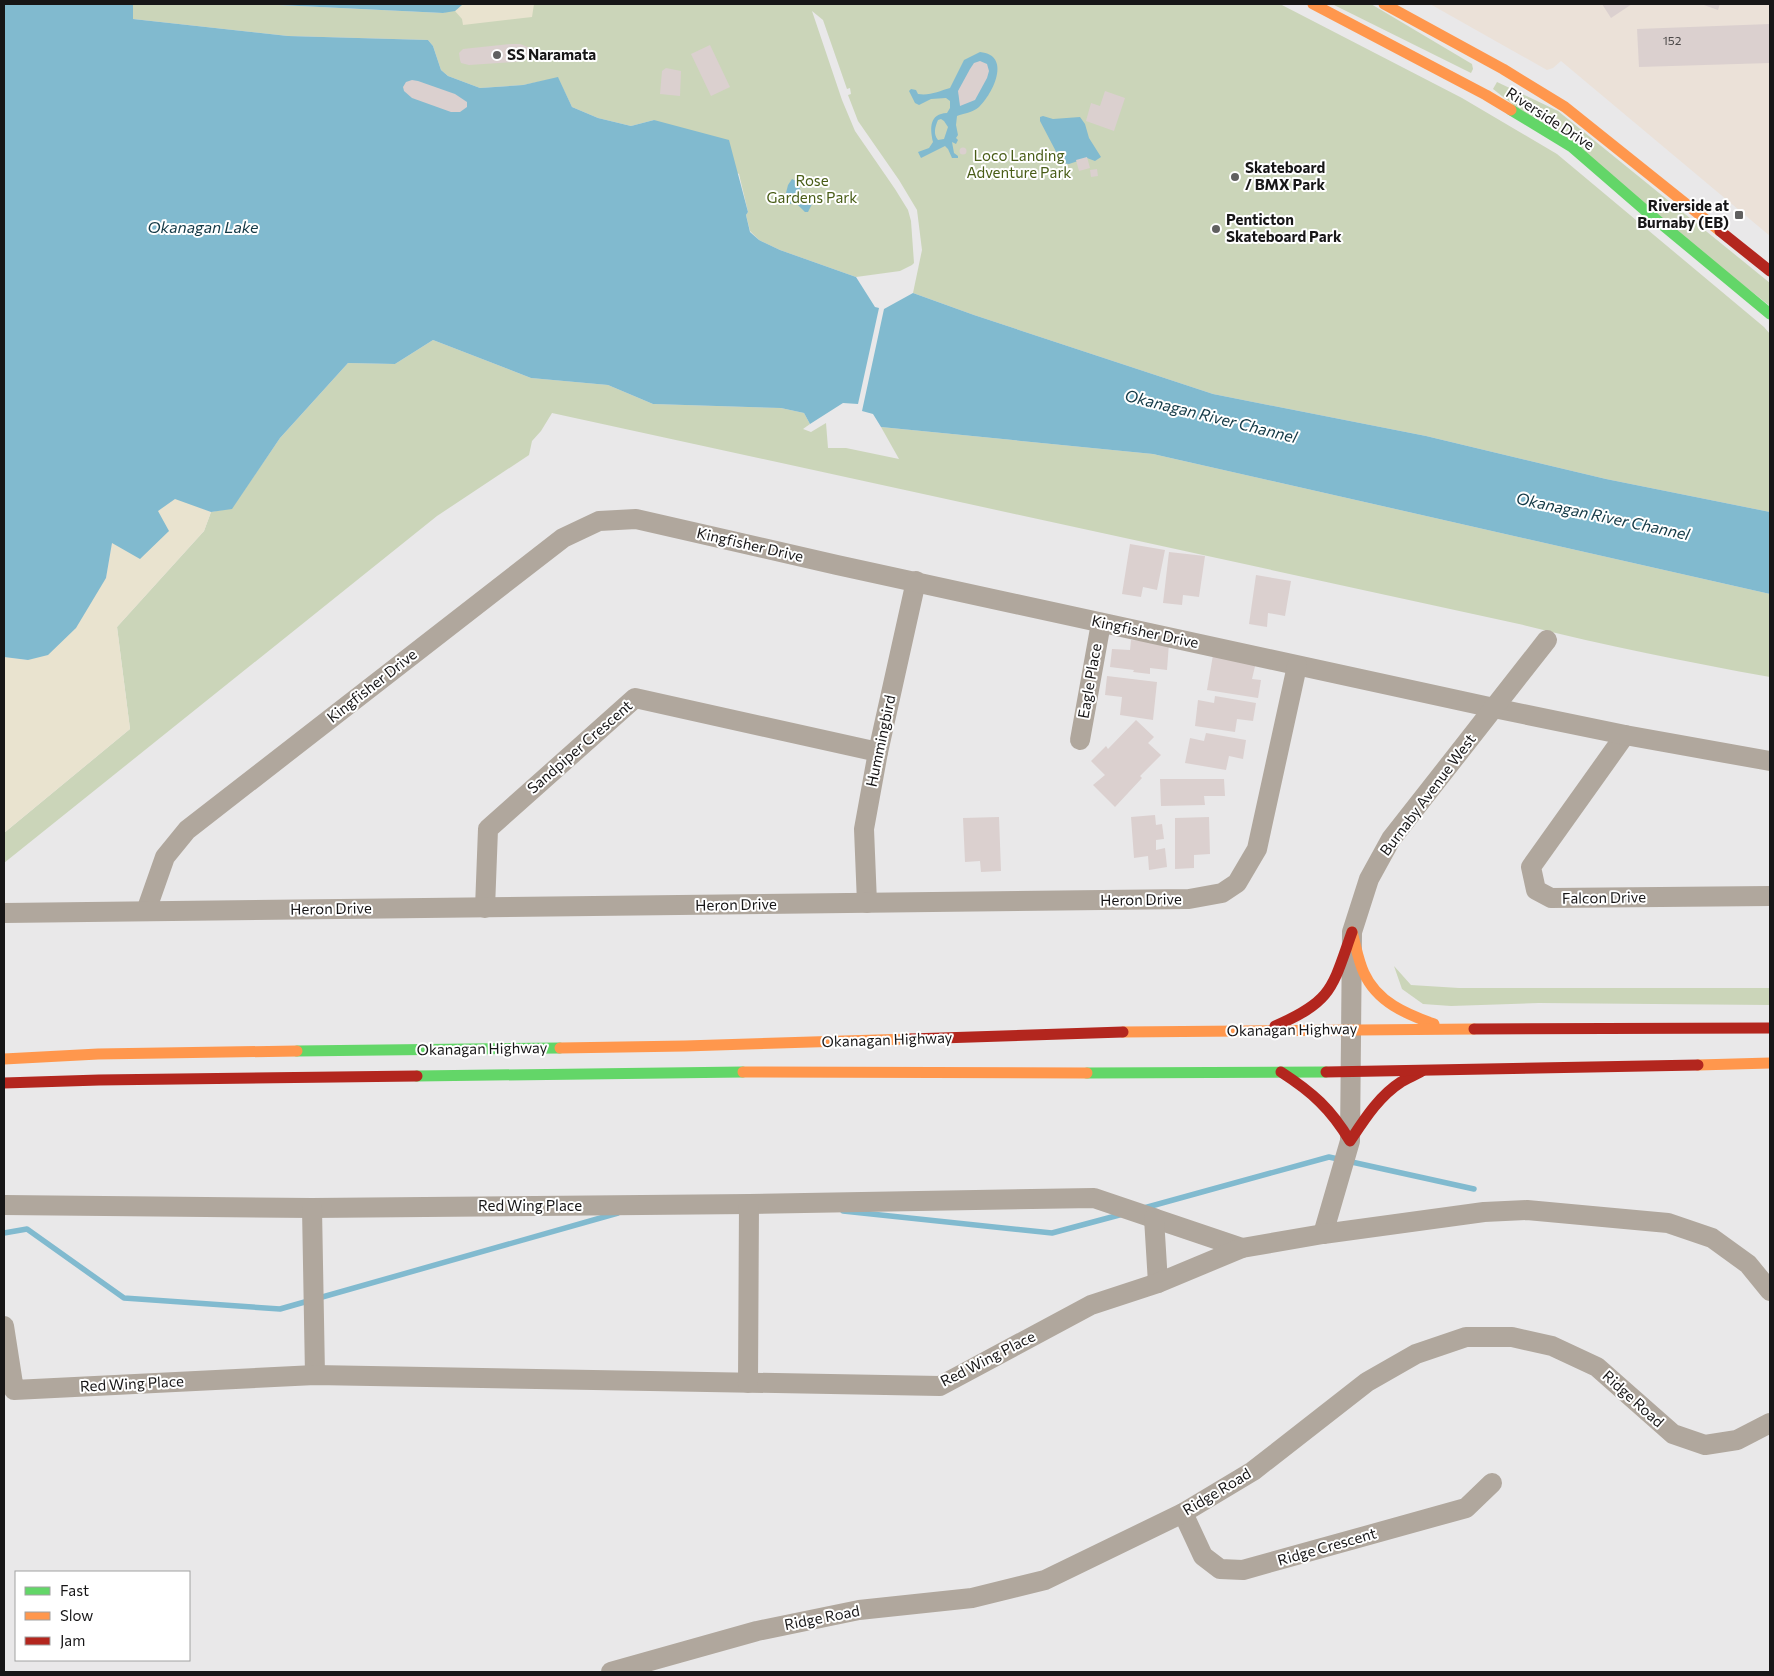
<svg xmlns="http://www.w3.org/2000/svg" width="1774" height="1676" viewBox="0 0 1774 1676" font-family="Commissioner,sans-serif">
<rect width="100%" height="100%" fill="#e9e8e9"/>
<polygon fill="#ebe1d8" points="1430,4 1770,4 1770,236 1561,61 1553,68 1547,70"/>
<g fill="#cbd5b9">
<polygon points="133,4 258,4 443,13 463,4 1280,4 1462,98 1557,154 1764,327 1770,334 1770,512 1606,479 1426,436 1213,394 974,315 913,293 922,250 917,210 899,180 858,121 848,95 851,94 850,88 847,89 823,20 812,11 842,100 855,131 895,189 908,210 911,221 914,263 912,265 900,271 856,277 780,250 759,240 750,231 746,215 748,212 739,174 654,120 631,126 598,118 572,107 558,78 523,85 480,88 448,76 441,70 433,46 428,40 288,36 133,19"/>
<polygon points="1332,4 1371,4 1472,64 1473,69 1471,73"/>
<polygon points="1497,82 1558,111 1770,283 1770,306 1493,89"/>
<path d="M433,340L531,378L608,385L653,404L781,408L804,413L810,424L803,429L811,432L826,423L828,448H846L899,459L881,427L1153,454L1770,594V677C1686,662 1603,645 1519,624L552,413L541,431L532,441L529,455L437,516L4,863V833L130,729L117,627L204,531L211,512L232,508L280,438L348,363L395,364Z"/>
<polygon points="1394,966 1411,985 1459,988 1770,988 1770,1005 1539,1003 1451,1006 1423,1004 1402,989"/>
</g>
<g fill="#e9e3cf">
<polygon points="463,4 534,4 532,17 463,25 462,19 455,11"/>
<polygon points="176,498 211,512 204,531 117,627 130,729 4,833 4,657 28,660 106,578 112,542"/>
</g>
<g fill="#81bacf" fill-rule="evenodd">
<polygon points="4,4 133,4 133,19 288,36 428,40 433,46 441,70 448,76 480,88 523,85 558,77 572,107 598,118 631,126 654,120 729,140 748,212 746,215 750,232 759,240 780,250 856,277 875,307 879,308 858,404 843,403 810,424 804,413 781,408 653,404 608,385 531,378 433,340 395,364 348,363 280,438 232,509 211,512 175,499 158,511 169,531 140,559 112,543 106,578 76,628 48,655 28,660 4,657"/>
<polygon points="258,4 463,4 455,11 443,13"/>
<path d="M980,52C1012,55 993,94 979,107C972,113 964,113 957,116L956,125L958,135L956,138L958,140L956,144L952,142L954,153L958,156V158H952L948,149L945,146L921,158L918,152L929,148L933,142C930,128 929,114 947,113L950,108V101L946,98L931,99L919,105L915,103L909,91L911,89L916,90L918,94C930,96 939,91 950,88L964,60ZM941,119L944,121L948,127L944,139L938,140C933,134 935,127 938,120Z"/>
<polygon points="1043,116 1053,119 1080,117 1085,124 1089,138 1101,157 1095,161 1087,158 1069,164 1062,163 1040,121 1040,117"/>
<polygon points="792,179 798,182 802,195 812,204 808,212 805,212 796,203 788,204 784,201 788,185"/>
<polygon points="913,293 974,315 1213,394 1426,436 1606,479 1770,512 1770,594 1153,454 881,427 873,414 862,411 884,309"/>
</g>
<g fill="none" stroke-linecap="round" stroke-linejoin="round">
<g stroke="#81bacf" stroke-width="5.5">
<polyline points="1144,1208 1329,1157 1474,1189"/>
<polyline points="843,1211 1052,1233 1123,1214"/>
<polyline points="4,1233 27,1229 124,1298 280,1309 618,1213"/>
</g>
</g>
<g fill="#dbd0cf">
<polygon points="1602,4 1632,4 1611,18"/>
<polygon points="1701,4 1720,4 1718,10"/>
<polygon points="1770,24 1770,63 1639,67 1637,29"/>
<polygon points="511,44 520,44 540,52 527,59 515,62 469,65 461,63 460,60 459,53 463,49"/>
<polygon points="710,45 730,87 711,96 691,54"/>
<polygon points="980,61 987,64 989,71 987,78 975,100 960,106 958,91 970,69 974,63"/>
<polygon points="666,68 681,71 680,96 660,94 662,71"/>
<polygon points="412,80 418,81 455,94 467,102 467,107 460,112 451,112 412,98 404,91 403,87 406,82"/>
<polygon points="1105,91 1125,98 1114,131 1086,121 1091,103 1100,106"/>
<circle cx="963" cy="151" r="3.5"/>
<polygon points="1087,157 1090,168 1079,171 1076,160"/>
<polygon points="1097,169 1098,176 1091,177 1090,170"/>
<polygon points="1130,544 1165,550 1157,590 1143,587 1141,597 1122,594"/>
<polygon points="1169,552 1205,556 1199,597 1183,595 1182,605 1163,603"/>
<polygon points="1256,575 1291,581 1285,616 1268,613 1267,627 1249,624"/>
<polygon points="1131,640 1169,643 1167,670 1150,668 1150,674 1133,672 1134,670 1110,667 1112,649 1130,650"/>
<polygon points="1213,655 1256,662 1252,679 1261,680 1258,698 1207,690"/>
<polygon points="1107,676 1157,682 1153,720 1120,715 1122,697 1105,695"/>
<polygon points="1215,696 1256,703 1253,721 1237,719 1235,732 1195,726 1198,700 1214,703"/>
<polygon points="1136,720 1154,737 1148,743 1161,755 1140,776 1142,778 1115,807 1093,785 1105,775 1091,761 1106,746 1108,749"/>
<polygon points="1206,733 1246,740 1243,759 1229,756 1226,770 1185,763 1190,738 1204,741"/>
<polygon points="1160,779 1224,779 1225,796 1204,796 1205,805 1161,806"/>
<polygon points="1155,815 1156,825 1162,824 1164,839 1156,840 1156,850 1165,848 1167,867 1149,870 1148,856 1134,858 1131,817"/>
<polygon points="999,817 1001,871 981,872 980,861 965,862 963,818"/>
<polygon points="1209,817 1210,854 1194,855 1194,868 1175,869 1175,818"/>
</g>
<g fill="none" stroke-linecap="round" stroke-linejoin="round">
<g stroke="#b0a79d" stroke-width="20">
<polyline points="1625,735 1531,867 1536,890 1551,898 1770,896"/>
<polyline points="1080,740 1101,623"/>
<polyline points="867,903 864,829 878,752 916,581"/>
<polyline points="485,908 488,829 635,698 878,752"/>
<polyline points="146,911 165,857 187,830 563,538 599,521 636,519 837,565 1494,708 1625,735 1770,761"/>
<polyline points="4,913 1189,899 1222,893 1237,883 1257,849 1297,666"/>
<polyline points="4,1205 312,1208 749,1204 1094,1198 1242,1248"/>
<polyline points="312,1208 315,1375"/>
<polyline points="1154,1218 1158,1283"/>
<polyline points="1323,1234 1350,1141 1352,932 1369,879 1391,839 1547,640"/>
<polyline points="4,1326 14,1390 315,1375 940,1386 1091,1305 1158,1283 1242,1248 1323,1234 1484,1212 1527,1210 1668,1223 1712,1238 1748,1264 1770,1291"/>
<polyline points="748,1383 749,1204"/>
<polyline points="1183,1513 1203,1556 1220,1569 1243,1570 1466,1508 1492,1483"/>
<polyline points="611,1672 757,1631 859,1610 972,1598 1045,1580 1183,1513 1253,1471 1367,1382 1416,1354 1466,1337 1512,1337 1552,1346 1597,1367 1673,1434 1705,1445 1737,1440 1770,1423"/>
</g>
<g stroke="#63d668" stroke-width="11">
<polyline points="1511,110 1572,147 1647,212 1770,314"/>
<polyline points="297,1051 560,1048"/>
<polyline points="1087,1073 1326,1072"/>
<polyline points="417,1076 743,1072"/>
</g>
<g stroke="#ff974d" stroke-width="11">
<polyline points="1313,4 1486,95 1511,110"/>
<polyline points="1384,4 1503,69 1565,107 1720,231"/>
<path d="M1352,932C1356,946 1358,960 1364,973C1377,1002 1406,1014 1434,1024"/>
<polyline points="1123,1032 1474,1029"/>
<polyline points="560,1048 685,1046 910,1039"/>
<polyline points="4,1059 98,1054 297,1051"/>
<polyline points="1698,1065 1770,1063"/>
<polyline points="743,1072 1087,1073"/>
</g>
<g stroke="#b3261e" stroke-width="11">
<polyline points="1720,231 1770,271"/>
<path d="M1275,1026C1333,1001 1332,988 1352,932"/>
<polyline points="1474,1029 1770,1028"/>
<polyline points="910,1039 1123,1032"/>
<path d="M1281,1072C1312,1092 1331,1109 1350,1141C1364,1120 1379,1096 1401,1082C1408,1078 1415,1075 1422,1071"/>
<polyline points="1326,1072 1698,1065"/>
<polyline points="4,1083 99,1080 417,1076"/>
</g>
</g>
<g fill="#606060" stroke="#fff" stroke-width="2">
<circle cx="497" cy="55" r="5"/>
<circle cx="1235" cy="177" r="5"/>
<rect x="1734" y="210" width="10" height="10" rx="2.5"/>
<circle cx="1216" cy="229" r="5"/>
</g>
<g text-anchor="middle" stroke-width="4" stroke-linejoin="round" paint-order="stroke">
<g font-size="12" fill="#4b4848">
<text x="1672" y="45">152</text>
</g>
<g font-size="15" font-weight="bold" fill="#171617" stroke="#fff" text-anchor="start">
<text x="507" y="60">SS Naramata</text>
<text x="1245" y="173">Skateboard<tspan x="1245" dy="17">/ BMX Park</tspan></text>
<text x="1729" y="211" text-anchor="end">Riverside at<tspan x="1729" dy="17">Burnaby (EB)</tspan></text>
<text x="1226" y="225">Penticton<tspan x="1226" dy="17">Skateboard Park</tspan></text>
</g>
<g font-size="15" fill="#171617" stroke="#fff">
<text transform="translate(1550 119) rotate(33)" y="5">Riverside Drive</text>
<text transform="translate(750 545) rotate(13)" y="5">Kingfisher Drive</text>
<text transform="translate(1145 632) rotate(12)" y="5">Kingfisher Drive</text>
<text transform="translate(1090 681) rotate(-80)" y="5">Eagle Place</text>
<text transform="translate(372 686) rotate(-38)" y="5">Kingfisher Drive</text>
<text transform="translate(881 741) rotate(-78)" y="5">Hummingbird</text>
<text transform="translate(580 747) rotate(-41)" y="5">Sandpiper Crescent</text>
<text transform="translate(1428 795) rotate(-53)" y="5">Burnaby Avenue West</text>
<text transform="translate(1604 898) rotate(-1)" y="5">Falcon Drive</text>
<text transform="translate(1141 900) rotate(-1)" y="5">Heron Drive</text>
<text transform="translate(736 905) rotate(-1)" y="5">Heron Drive</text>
<text transform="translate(331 909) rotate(-1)" y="5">Heron Drive</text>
<text transform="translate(1292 1030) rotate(-1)" y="5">Okanagan Highway</text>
<text transform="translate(887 1040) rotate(-2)" y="5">Okanagan Highway</text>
<text transform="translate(482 1049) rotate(-1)" y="5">Okanagan Highway</text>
<text x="530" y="1211">Red Wing Place</text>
<text transform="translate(988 1359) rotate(-27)" y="5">Red Wing Place</text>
<text transform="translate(132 1384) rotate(-3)" y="5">Red Wing Place</text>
<text transform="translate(1633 1399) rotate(42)" y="5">Ridge Road</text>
<text transform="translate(1217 1492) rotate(-31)" y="5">Ridge Road</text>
<text transform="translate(1327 1547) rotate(-16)" y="5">Ridge Crescent</text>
<text transform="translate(822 1618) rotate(-11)" y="5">Ridge Road</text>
</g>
<g font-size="15" fill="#495d17" stroke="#fff">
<text x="1019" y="161">Loco Landing<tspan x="1019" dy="17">Adventure Park</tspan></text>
<text x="812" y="186">Rose<tspan x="812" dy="17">Gardens Park</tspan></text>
</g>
<g font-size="16" font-style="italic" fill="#133946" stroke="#fff">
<text x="203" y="233">Okanagan Lake</text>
<text transform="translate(1211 416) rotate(14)" y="6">Okanagan River Channel</text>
<text transform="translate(1603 516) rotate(12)" y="6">Okanagan River Channel</text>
</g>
</g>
<rect width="1774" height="1676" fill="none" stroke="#171617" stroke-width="10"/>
<rect x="15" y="1571" width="175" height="90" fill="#ffffff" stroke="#a2a2a2"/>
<rect x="25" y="1587" width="25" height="8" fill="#63d668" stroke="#a2a2a2"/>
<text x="60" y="1596" font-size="15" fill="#171617">Fast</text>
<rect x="25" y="1612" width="25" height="8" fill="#ff974d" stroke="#a2a2a2"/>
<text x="60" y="1621" font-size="15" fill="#171617">Slow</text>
<rect x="25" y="1637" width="25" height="8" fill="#b3261e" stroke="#a2a2a2"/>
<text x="60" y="1646" font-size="15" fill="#171617">Jam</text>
</svg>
